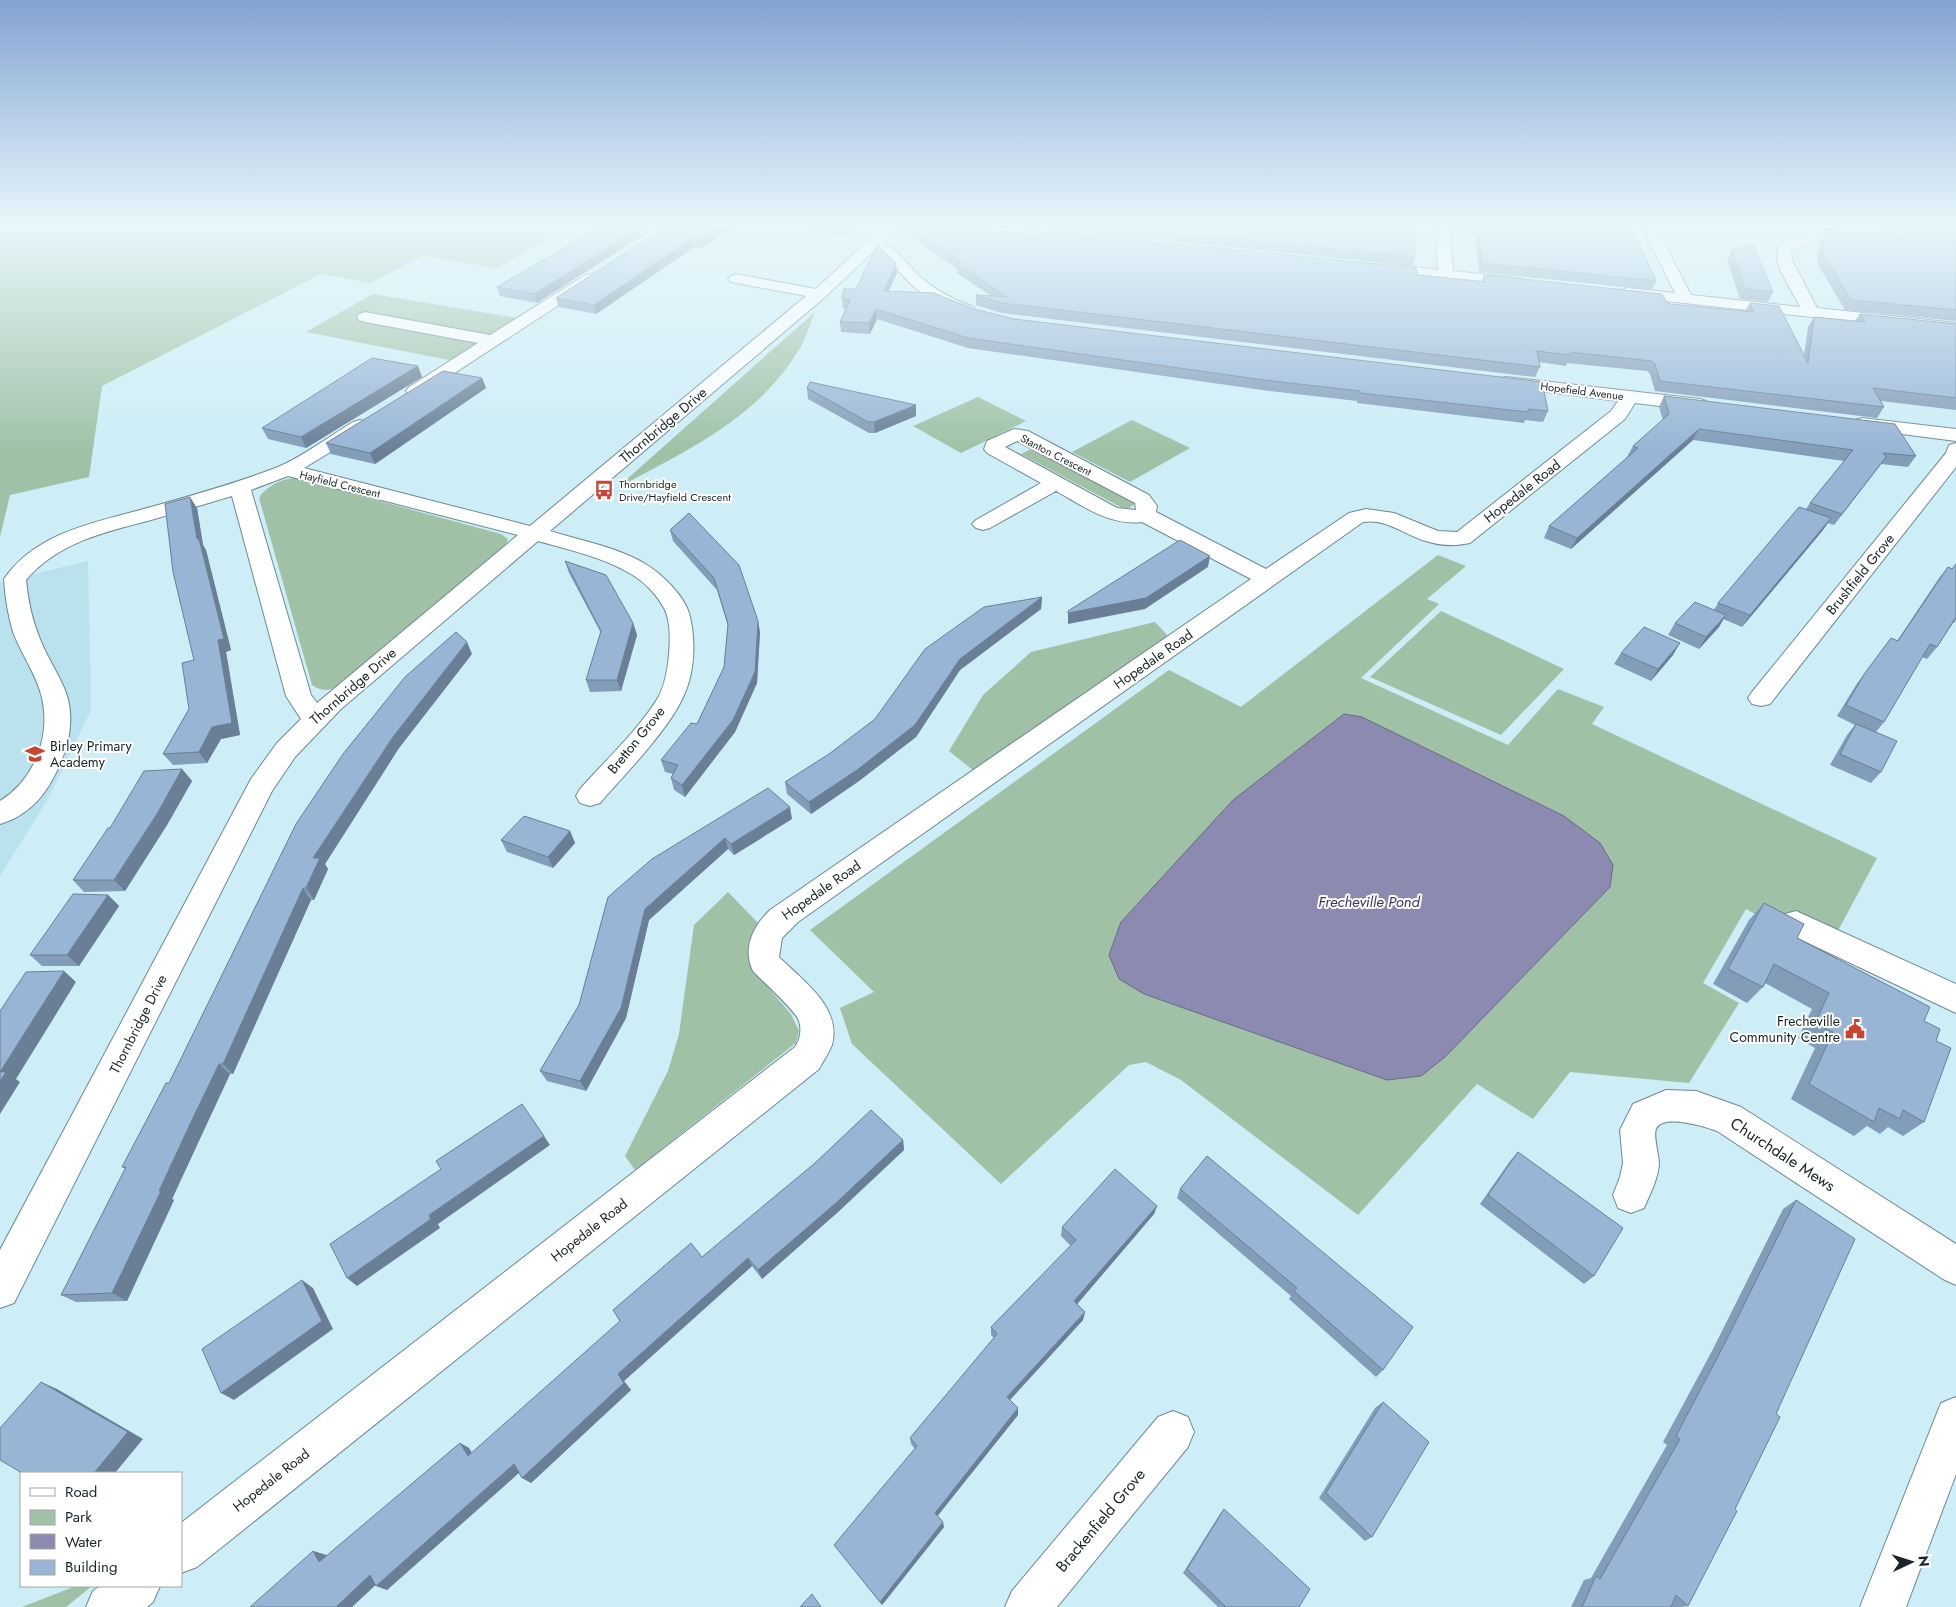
<svg xmlns="http://www.w3.org/2000/svg" width="1956" height="1607" viewBox="0 0 1956 1607" font-family="Jost,sans-serif">
<rect width="100%" height="100%" fill="#cdedf7"/>
<polygon fill="#b9e2ee" points="88,561 91,710 49,797 0,876 0,582"/>
<g fill="#a0c1a6">
<polygon points="0,227 569,227 497,268 423,256 370,283 321,274 102,386 89,477 10,495 0,537"/>
<polygon points="373,294 517,318 454,361 306,332"/>
<path d="M815,312C809,325 806,340 798,351C757,419 684,452 617,488Z"/>
<polygon points="978,397 1026,421 961,453 913,426"/>
<polygon points="1132,420 1190,448 1130,482 1072,452"/>
<polygon points="1031,449 1135,504 1126,510 1021,454"/>
<path d="M295,478L501,534L508,539L506,545L337,686C328,692 321,691 312,685L259,498C266,486 281,479 295,478Z"/>
<polygon points="1438,555 1466,566 1427,599 1439,604 1361,678 1508,745 1558,689 1604,707 1592,724 1877,858 1826,953 1746,909 1703,983 1739,1003 1689,1083 1570,1072 1533,1119 1477,1084 1358,1215 1181,1080 1146,1062 1129,1065 1001,1184 852,1044 840,1008 874,992 810,930 1169,670 1241,707"/>
<polygon points="1441,611 1564,669 1501,735 1370,677"/>
<polygon points="1155,622 1169,637 974,771 949,751 983,695 1031,652"/>
<polygon points="728,892 758,923 752,945 753,970 791,1014 799,1031 796,1043 635,1170 625,1156 668,1071 679,1034 694,925"/>
<polygon points="76,1586 92,1586 66,1607 22,1607"/>
</g>
<polygon fill="#8c8ab0" stroke="#696b87" points="1344,714 1362,717 1564,816 1600,843 1613,865 1610,887 1445,1057 1421,1076 1387,1080 1144,994 1119,979 1109,955 1121,922 1233,800"/>
<g fill="none" stroke-linecap="round" stroke-linejoin="round">
<defs>
<g id="minor">
<path d="M876,227H890V233L883,243C898,250 907,264 918,275C934,290 953,299 973,307L975,310L973,313H961L929,299L913,286L887,259L875,250L825,297L550,531C582,541 618,547 647,565C662,574 684,596 689,613C696,638 695,672 684,695C669,730 625,774 600,803L590,806L580,803L576,796L580,789C604,762 642,726 659,696C669,677 674,629 665,610C658,596 645,582 631,574C603,557 569,550 538,541L341,709L295,757L272,791L14,1303L0,1308V1250L251,779L277,743L301,719L286,696L232,496C205,504 179,512 151,520C106,532 58,542 26,580C28,600 32,620 40,639C47,657 58,673 65,690C77,721 67,754 51,782C40,802 22,818 0,824V801C34,780 51,737 42,698C37,675 21,654 13,632C8,615 5,597 4,579C37,531 98,522 151,507C193,495 237,483 278,467C302,457 330,436 353,422L360,420L367,422L369,426L367,430L304,468L530,526L806,296L731,282L728,279L731,276L736,274L816,289L874,235ZM288,476L518,535L317,703L311,695L251,490Z"/>
<polygon points="972,227 1020,227 1074,232 1079,233 1081,236 1079,239 1074,240 979,231 974,230"/>
<polygon points="1436,227 1450,227 1453,271 1519,278 1524,280 1527,283 1524,286 1519,288 1376,271 1373,268 1376,265 1381,263 1438,270"/>
<path d="M1642,227H1656L1691,295L1800,307C1794,294 1775,267 1777,254C1779,228 1848,231 1865,235L1867,238L1865,241C1839,248 1817,231 1791,252L1792,260L1817,308L1956,323V333L1621,296L1619,293L1621,290L1627,288L1675,293Z"/>
<polygon points="589,274 594,276 597,279 594,282 421,395 415,396 409,395 406,391 409,387 478,343 365,322 359,320 357,317 359,314 365,312 490,335 584,276"/>
<path d="M1507,377L1700,399L1706,401L1709,405L1706,409L1700,411L1635,403L1625,419L1470,543C1456,546 1440,546 1426,541C1405,535 1386,518 1363,522L798,922L782,938L779,957C803,981 842,1007 832,1045C829,1053 823,1061 819,1069L197,1567L181,1573V1523L795,1047C800,1040 802,1030 799,1021C796,1011 762,981 753,971C742,949 753,926 770,910L1251,579L1142,522C1110,526 1083,506 1056,491L990,528L983,530L976,528L972,524L976,520L1041,483L987,453L984,449L987,441L1014,429L1028,431L1149,495L1157,506L1156,512L1266,569L1349,513L1366,509L1394,513L1438,531L1457,532L1611,411L1618,401L1501,386L1498,382L1501,378ZM1017,441L1135,503L1136,510L1117,508L1005,447Z"/>
<polygon points="1862,418 1956,429 1956,441 1855,428 1853,424 1855,420"/>
<polygon points="1956,443 1956,467 1770,704 1761,706 1752,704 1748,698 1752,692 1946,453 1949,445"/>
<polygon points="1796,911 1956,984 1956,1013 1785,932 1781,923 1785,914"/>
<path d="M1666,1090L1696,1091L1741,1107L1956,1244V1285L1943,1279L1717,1131C1706,1127 1662,1113 1656,1129C1653,1136 1659,1155 1659,1164C1658,1179 1650,1194 1644,1208L1631,1213L1618,1208L1613,1195L1620,1177L1623,1163L1620,1130L1633,1104Z"/>
<polygon points="1956,1397 1956,1474 1906,1607 1860,1607 1941,1403"/>
<polygon points="1173,1411 1188,1417 1194,1432 1188,1447 1057,1607 1005,1607 1012,1591 1158,1417"/>
<polygon points="100,1586 160,1586 153,1602 147,1607 86,1607 93,1591"/>
</g>
</defs>
<use href="#minor" stroke="#6c8992" stroke-width="2"/>
<use href="#minor" fill="#fff" fill-rule="evenodd"/>
</g>
<g fill="#839cb8">
<polygon points="597,227 656,227 537,303 500,296 497,287 598,228"/>
<polygon points="666,227 733,227 700,249 693,248 596,314 559,307 556,298"/>
<polygon points="782,227 859,227 847,237"/>
<polygon points="898,227 972,227 972,228 1482,281 1484,275 1667,303 1670,304 1745,311 1750,303 1804,356 1808,327 1814,317 1855,321 1860,314 1956,324 1956,410 1881,401 1884,407 1877,418 1655,391 1650,374 1647,371 1567,363 1566,366 1539,362 1540,367 1535,377 1002,313 976,305 976,295 991,296 957,273 957,269"/>
<polygon points="1045,227 1436,227 1434,231 1414,229 1415,257 1413,266 1045,228"/>
<polygon points="1450,227 1632,227 1656,281 1652,290 1479,272 1475,235 1452,233"/>
<polygon points="1822,227 1956,227 1956,241 1889,231 1861,229 1821,231"/>
<polygon points="1825,234 1956,242 1956,321 1845,310 1817,263 1819,243"/>
<polygon points="1732,250 1773,292 1768,302 1740,299 1727,260"/>
<polygon points="897,273 889,291 1014,319 1548,411 1543,422 1525,420 1524,423 1357,403 1357,401 1262,390 968,348 877,319 870,334 841,332 840,322 846,309 843,308 842,298 856,289"/>
<polygon points="418,366 422,377 306,448 268,439 262,428"/>
<polygon points="482,378 486,388 375,464 331,454 326,443"/>
<polygon points="807,388 916,405 916,416 875,433 869,433 808,399"/>
<polygon points="1664,396 1916,456 1908,467 1881,464 1834,525 1828,523 1823,530 1742,627 1723,619 1719,627 1699,649 1668,635 1675,623 1714,610 1718,603 1806,509 1810,503 1844,461 1693,440 1571,549 1544,538 1549,526 1628,457 1627,457 1633,446 1663,420 1659,407"/>
<polygon points="197,508 203,545 206,550 231,650 226,652 240,735 221,739 207,763 173,765 163,754 189,709 194,660"/>
<polygon points="689,513 760,632 757,683 735,732 685,797 674,790 671,778 673,774 665,772 661,760 697,724 724,667 728,626 717,590 673,541 670,530"/>
<polygon points="565,561 633,623 637,635 621,691 590,692 586,680 601,633 569,573"/>
<polygon points="1956,564 1956,620 1954,623 1953,623 1937,647 1927,659 1922,657 1884,722 1876,732 1881,772 1871,783 1830,765 1847,735 1855,725 1837,716 1856,685 1891,638 1897,641 1939,578 1948,567 1952,569"/>
<polygon points="1042,597 1041,609 960,670 916,737 859,781 811,814 787,794 785,782 829,754"/>
<polygon points="1621,653 1673,655 1651,681 1614,664"/>
<polygon points="472,654 399,748 325,864 328,869 314,900 311,900 233,1074 230,1074 203,1132 172,1199 174,1200 127,1301 76,1302 61,1295 125,1169 122,1167 169,1083 296,824"/>
<polygon points="182,769 192,781 167,825 125,891 84,892 73,880 110,828"/>
<polygon points="792,819 734,855 728,849 649,920 626,1018 586,1091 547,1081 540,1071 579,1005 652,859"/>
<polygon points="570,831 575,843 553,868 507,852 501,840"/>
<polygon points="108,895 119,906 79,966 42,966 30,955"/>
<polygon points="1764,903 1797,938 1924,1021 1936,1041 1924,1122 1903,1136 1888,1127 1880,1134 1867,1126 1854,1136 1791,1099 1815,1048 1798,1038 1812,1009 1765,983 1763,987 1747,1003 1713,984 1749,920"/>
<polygon points="903,1140 904,1150 838,1212 762,1279 752,1266 624,1381 631,1390 531,1483 519,1473 387,1590 375,1585 352,1607 313,1551 326,1555 327,1556 460,1443 469,1448 472,1453 702,1257"/>
<polygon points="1518,1152 1594,1276 1584,1284 1480,1204 1510,1161"/>
<polygon points="1207,1156 1383,1370 1376,1377 1289,1299 1291,1296 1177,1198 1180,1189"/>
<polygon points="1796,1200 1688,1606 1682,1607 1571,1607 1584,1580 1591,1578 1667,1445 1663,1442 1712,1351 1783,1209"/>
<polygon points="1157,1206 1154,1214 1077,1304 1085,1312 1083,1320 1010,1400 1018,1415 937,1515 944,1527 882,1605 834,1545 915,1449 911,1444 910,1438 994,1338 991,1335 991,1327 1071,1246 1061,1236 1062,1227"/>
<polygon points="1383,1402 1372,1537 1365,1541 1319,1498 1375,1408"/>
<polygon points="1224,1509 1299,1607 1218,1607 1183,1573 1220,1514"/>
</g>
<g fill="#6a7f96">
<polygon points="642,227 656,227 537,303 534,294"/>
<polygon points="719,227 733,227 700,249 699,241"/>
<polygon points="849,227 859,227 847,237 847,229"/>
<polygon points="691,239 693,248 596,314 594,305"/>
<polygon points="896,263 897,273 884,301 884,291"/>
<polygon points="876,309 877,319 870,334 869,323"/>
<polygon points="418,366 422,377 306,448 301,437"/>
<polygon points="482,378 486,388 375,464 370,453"/>
<polygon points="916,405 916,416 875,433 874,422"/>
<polygon points="1699,429 1693,440 1571,549 1577,538"/>
<polygon points="1886,457 1878,468 1834,525 1842,514"/>
<polygon points="190,497 197,508 203,545 206,550 231,650 226,652 240,735 221,739 207,763 199,752 197,539"/>
<polygon points="1831,518 1823,530 1742,627 1750,615"/>
<polygon points="1210,556 1208,567 1145,609 1068,624 1068,613"/>
<polygon points="1042,597 1041,609 960,670 916,737 859,781 811,814 809,802 960,659"/>
<polygon points="1726,615 1719,627 1699,649 1706,637"/>
<polygon points="758,621 760,632 757,683 735,732 685,797 682,785"/>
<polygon points="633,623 637,635 621,691 617,680"/>
<polygon points="467,642 472,654 399,748 325,864 328,869 314,900 306,888 313,858 393,737"/>
<polygon points="1680,643 1673,655 1651,681 1658,669"/>
<polygon points="182,769 192,781 167,825 125,891 114,880"/>
<polygon points="790,807 792,819 734,855 731,844"/>
<polygon points="570,831 575,843 553,868 548,857"/>
<polygon points="725,838 728,849 649,920 626,1018 586,1091 580,1081 645,909"/>
<polygon points="303,888 311,900 233,1074 223,1064"/>
<polygon points="108,895 119,906 79,966 67,955"/>
<polygon points="64,971 76,982 16,1079 20,1082 0,1114 0,1072"/>
<polygon points="219,1064 230,1074 172,1199 174,1200 127,1301 112,1293 191,1122"/>
<polygon points="544,1136 550,1145 438,1224 440,1228 357,1286 347,1278 429,1215"/>
<polygon points="903,1140 904,1150 838,1212 762,1279 758,1270"/>
<polygon points="1157,1206 1154,1214 1073,1309 1074,1301"/>
<polygon points="748,1258 752,1266 624,1381 631,1390 531,1483 522,1478 618,1374"/>
<polygon points="302,1280 313,1288 333,1329 234,1400 221,1393"/>
<polygon points="1085,1312 1083,1320 1006,1404 1007,1397"/>
<polygon points="41,1382 57,1389 143,1439 115,1473 94,1473"/>
<polygon points="1018,1408 1018,1415 936,1518 935,1513"/>
<polygon points="460,1443 469,1448 477,1462 468,1456"/>
<polygon points="514,1464 522,1470 387,1590 376,1586"/>
<polygon points="943,1522 944,1527 882,1605 880,1602"/>
<polygon points="313,1551 326,1555 332,1567 319,1562"/>
<polygon points="370,1575 382,1579 352,1607 336,1607"/>
</g>
<g fill="#98b5d6" stroke="#6a7f96">
<polygon points="600,227 642,227 534,294 497,287"/>
<polygon points="666,227 719,227 699,241 691,239 594,305 556,298"/>
<polygon points="834,227 849,227 847,229"/>
<polygon points="911,227 968,227 967,227 1035,235 1039,230 1416,268 1417,275 1485,282 1484,275 1662,294 1667,303 1670,304 1753,312 1750,303 1779,306 1808,363 1814,317 1865,322 1860,314 1956,324 1956,398 1873,388 1884,407 1660,381 1655,364 1652,361 1570,352 1570,355 1537,351 1540,367 1002,303 976,295 1007,297 957,263 962,262"/>
<polygon points="1112,227 1414,227 1415,257"/>
<polygon points="1474,227 1632,227 1656,281 1482,263 1477,227"/>
<polygon points="1929,227 1956,227 1956,230"/>
<polygon points="1876,232 1956,242 1956,310 1851,300 1823,254 1825,234 1829,233"/>
<polygon points="1752,243 1773,292 1745,289 1732,250"/>
<polygon points="877,245 896,263 884,291 934,293 974,309 1014,319 1542,382 1548,411 1528,409 1528,412 1360,393 1360,391 1264,380 968,338 876,309 869,323 840,322 850,300 842,298 844,289 856,289"/>
<polygon points="372,358 418,366 301,437 262,428"/>
<polygon points="443,371 482,378 370,453 326,443"/>
<polygon points="810,382 916,405 874,422 868,422 807,388"/>
<polygon points="1664,396 1895,424 1916,456 1883,453 1886,457 1842,514 1810,503 1853,450 1699,429 1577,538 1549,526 1638,448 1633,446 1669,414"/>
<polygon points="190,497 197,539 199,539 224,639 218,640 232,723 212,727 199,752 163,754 189,709 182,663 194,660 173,572 165,504"/>
<polygon points="1799,507 1831,518 1750,615 1718,603"/>
<polygon points="689,513 739,565 758,621 755,672 733,720 682,785 671,778 678,765 661,760 691,723 697,724 724,667 728,624 714,578 670,530"/>
<polygon points="1180,540 1210,556 1146,598 1068,613 1068,611"/>
<polygon points="565,561 606,575 633,623 617,680 586,680 601,631"/>
<polygon points="1956,564 1956,617 1937,647 1930,644 1884,722 1846,705 1865,673 1891,638 1898,641 1948,567 1952,569"/>
<polygon points="1042,597 960,659 915,725 857,770 809,802 785,782 829,754 875,719 925,649 984,607"/>
<polygon points="1695,602 1726,615 1706,637 1675,623"/>
<polygon points="1644,627 1680,643 1658,669 1621,653"/>
<polygon points="456,632 467,642 393,737 313,858 320,858 306,888 303,888 223,1064 219,1064 191,1122 159,1191 161,1191 112,1293 61,1295 126,1167 122,1167 166,1083 169,1083 296,824 343,754 405,677"/>
<polygon points="1856,724 1897,741 1881,772 1840,754"/>
<polygon points="182,769 157,814 114,880 73,880 108,828 110,828 144,771"/>
<polygon points="768,788 790,807 731,844 725,838 645,909 621,1008 580,1081 540,1071 579,1005 608,897 652,859"/>
<polygon points="524,816 570,831 548,857 501,840"/>
<polygon points="73,894 108,895 67,955 30,955"/>
<polygon points="1764,903 1804,924 1797,938 1930,1007 1924,1021 1940,1029 1936,1041 1951,1048 1924,1122 1903,1110 1900,1119 1879,1108 1874,1122 1809,1084 1833,1032 1815,1023 1829,993 1774,964 1763,987 1728,969"/>
<polygon points="64,971 0,1072 6,1072 0,1081 0,1011 26,972"/>
<polygon points="522,1104 544,1136 429,1215 431,1219 347,1278 330,1244 441,1169 436,1161"/>
<polygon points="871,1110 903,1140 836,1203 758,1270 748,1258 618,1374 624,1383 522,1478 514,1464 376,1586 370,1575 336,1607 250,1607 313,1551 319,1562 460,1443 468,1456 620,1321 613,1310 691,1243 702,1257 815,1163"/>
<polygon points="1518,1152 1623,1228 1594,1276 1488,1195"/>
<polygon points="1207,1156 1413,1327 1383,1370 1294,1291 1297,1288 1180,1189"/>
<polygon points="1115,1169 1157,1206 1074,1301 1085,1312 1007,1397 1018,1408 935,1513 943,1522 880,1602 834,1545 917,1446 910,1438 997,1334 991,1327 1076,1240 1062,1227"/>
<polygon points="1796,1200 1855,1239 1776,1414 1780,1417 1735,1509 1737,1511 1688,1606 1676,1595 1671,1607 1582,1607 1596,1576 1600,1579 1680,1439 1676,1436 1725,1343"/>
<polygon points="302,1280 322,1321 221,1393 202,1349"/>
<polygon points="41,1382 128,1432 94,1473 22,1473 0,1460 0,1428"/>
<polygon points="1383,1402 1429,1442 1372,1537 1326,1493"/>
<polygon points="1224,1509 1310,1589 1299,1607 1226,1607 1187,1569"/>
<polygon points="812,1594 821,1607 800,1607"/>
</g>
<linearGradient id="sky" x2="0" y2="1"><stop stop-color="#83a3d2"/><stop offset="0.5" stop-color="#e8f7fb"/><stop offset="1" stop-color="#e8f7fb" stop-opacity="0"/></linearGradient>
<rect width="1956" height="452" fill="url(#sky)"/>
<defs>
<symbol id="bus-bare" viewBox="-9 -9 18 18"><path d="M-5-6H5V4H4V6H2V4H-2V6H-4V4H-5ZM-3.5-4V0h7V-4ZM-3.5 1.2v1.5H-2V1.2ZM2 1.2v1.5H3.5V1.2Z" fill="#ce4231" stroke="#fff" stroke-width="2.5" paint-order="stroke"/></symbol>
<symbol id="school-bare" viewBox="-9 -9 18 18"><path d="M0-5L7-2L0 1L-7-2ZM-4 1L0 2.5L4 1V4Q0 6-4 4Z" fill="#ce4231" stroke="#fff" stroke-width="2.5" paint-order="stroke"/></symbol>
<symbol id="civic-bare" viewBox="-9 -9 18 18"><path d="M-.6-6.5H3V-4.5H.6V-3L4-1V1h2V6H-6V1h2V-1L-.6-3ZM-1.2 2.5V6h2.4V2.5Z" fill="#ce4231" stroke="#fff" stroke-width="2.5" paint-order="stroke"/></symbol>
</defs>
<g fill-rule="evenodd">
<use href="#bus-bare" x="590" y="476" width="28" height="28"/>
<use href="#school-bare" x="21" y="740" width="28" height="28"/>
<use href="#civic-bare" x="1841" y="1015" width="28" height="28"/>
</g>
<g text-anchor="middle" stroke-width="4" stroke-linejoin="round" paint-order="stroke">
<g font-size="11" fill="#182428" stroke="#fff">
<text transform="translate(1582 391) rotate(7)" y="4">Hopefield Avenue</text>
<text transform="translate(1056 455) rotate(27)" y="4">Stanton Crescent</text>
<text transform="translate(340 484) rotate(14)" y="4">Hayfield Crescent</text>
</g>
<g font-size="11" fill="#182428" stroke="#fff" text-anchor="start">
<text x="619" y="488">Thornbridge<tspan x="619" dy="13">Drive/Hayfield Crescent</tspan></text>
</g>
<g font-size="14" fill="#182428" stroke="#fff">
<text transform="translate(663 425) rotate(-40)" y="5">Thornbridge Drive</text>
<text transform="translate(1522 491) rotate(-38)" y="5">Hopedale Road</text>
<text transform="translate(1860 574) rotate(-51)" y="5">Brushfield Grove</text>
<text transform="translate(1153 659) rotate(-35)" y="5">Hopedale Road</text>
<text transform="translate(353 686) rotate(-41)" y="5">Thornbridge Drive</text>
<text transform="translate(636 740) rotate(-51)" y="5">Bretton Grove</text>
<text transform="translate(821 890) rotate(-35)" y="5">Hopedale Road</text>
<text transform="translate(138 1024) rotate(-63)" y="5">Thornbridge Drive</text>
<text transform="translate(589 1230) rotate(-38)" y="5">Hopedale Road</text>
<text transform="translate(271 1480) rotate(-38)" y="5">Hopedale Road</text>
</g>
<g font-size="14" fill="#182428" stroke="#fff" text-anchor="start">
<text x="50" y="751">Birley Primary<tspan x="50" dy="16">Academy</tspan></text>
<text x="1840" y="1026" text-anchor="end">Frecheville<tspan x="1840" dy="16">Community Centre</tspan></text>
</g>
<g font-size="15" font-style="italic" fill="#3b3468" stroke="#fff">
<text x="1369" y="907">Frecheville Pond</text>
</g>
<g font-size="16" fill="#182428" stroke="#fff">
<text transform="translate(1783 1154) rotate(33)" y="6">Churchdale Mews</text>
<text transform="translate(1100 1520) rotate(-50)" y="6">Brackenfield Grove</text>
</g>
</g>
<rect x="20" y="1472" width="162" height="115" fill="#ffffff" stroke="#a3a7a9"/>
<rect x="30" y="1488" width="25" height="8" fill="#ffffff" stroke="#a3a7a9"/>
<text x="65" y="1497" font-size="15" fill="#182428">Road</text>
<rect x="30" y="1510" width="25" height="15" fill="#a0c1a6" stroke="#a3a7a9"/>
<text x="65" y="1522" font-size="15" fill="#182428">Park</text>
<rect x="30" y="1534" width="25" height="15" fill="#8c8ab0" stroke="#a3a7a9"/>
<text x="65" y="1547" font-size="15" fill="#182428">Water</text>
<rect x="30" y="1560" width="25" height="15" fill="#98b5d6" stroke="#a3a7a9"/>
<text x="65" y="1572" font-size="15" fill="#182428">Building</text>
<g transform="translate(1911 1562) rotate(86)" stroke="#ffffff" stroke-width="4" paint-order="stroke">
<path d="M0-4L9 19L0 12L-9 19Z" fill="#182428"/>
<text y="-8" font-size="14" font-weight="bold" text-anchor="middle" fill="#182428">N</text>
</g>
</svg>
